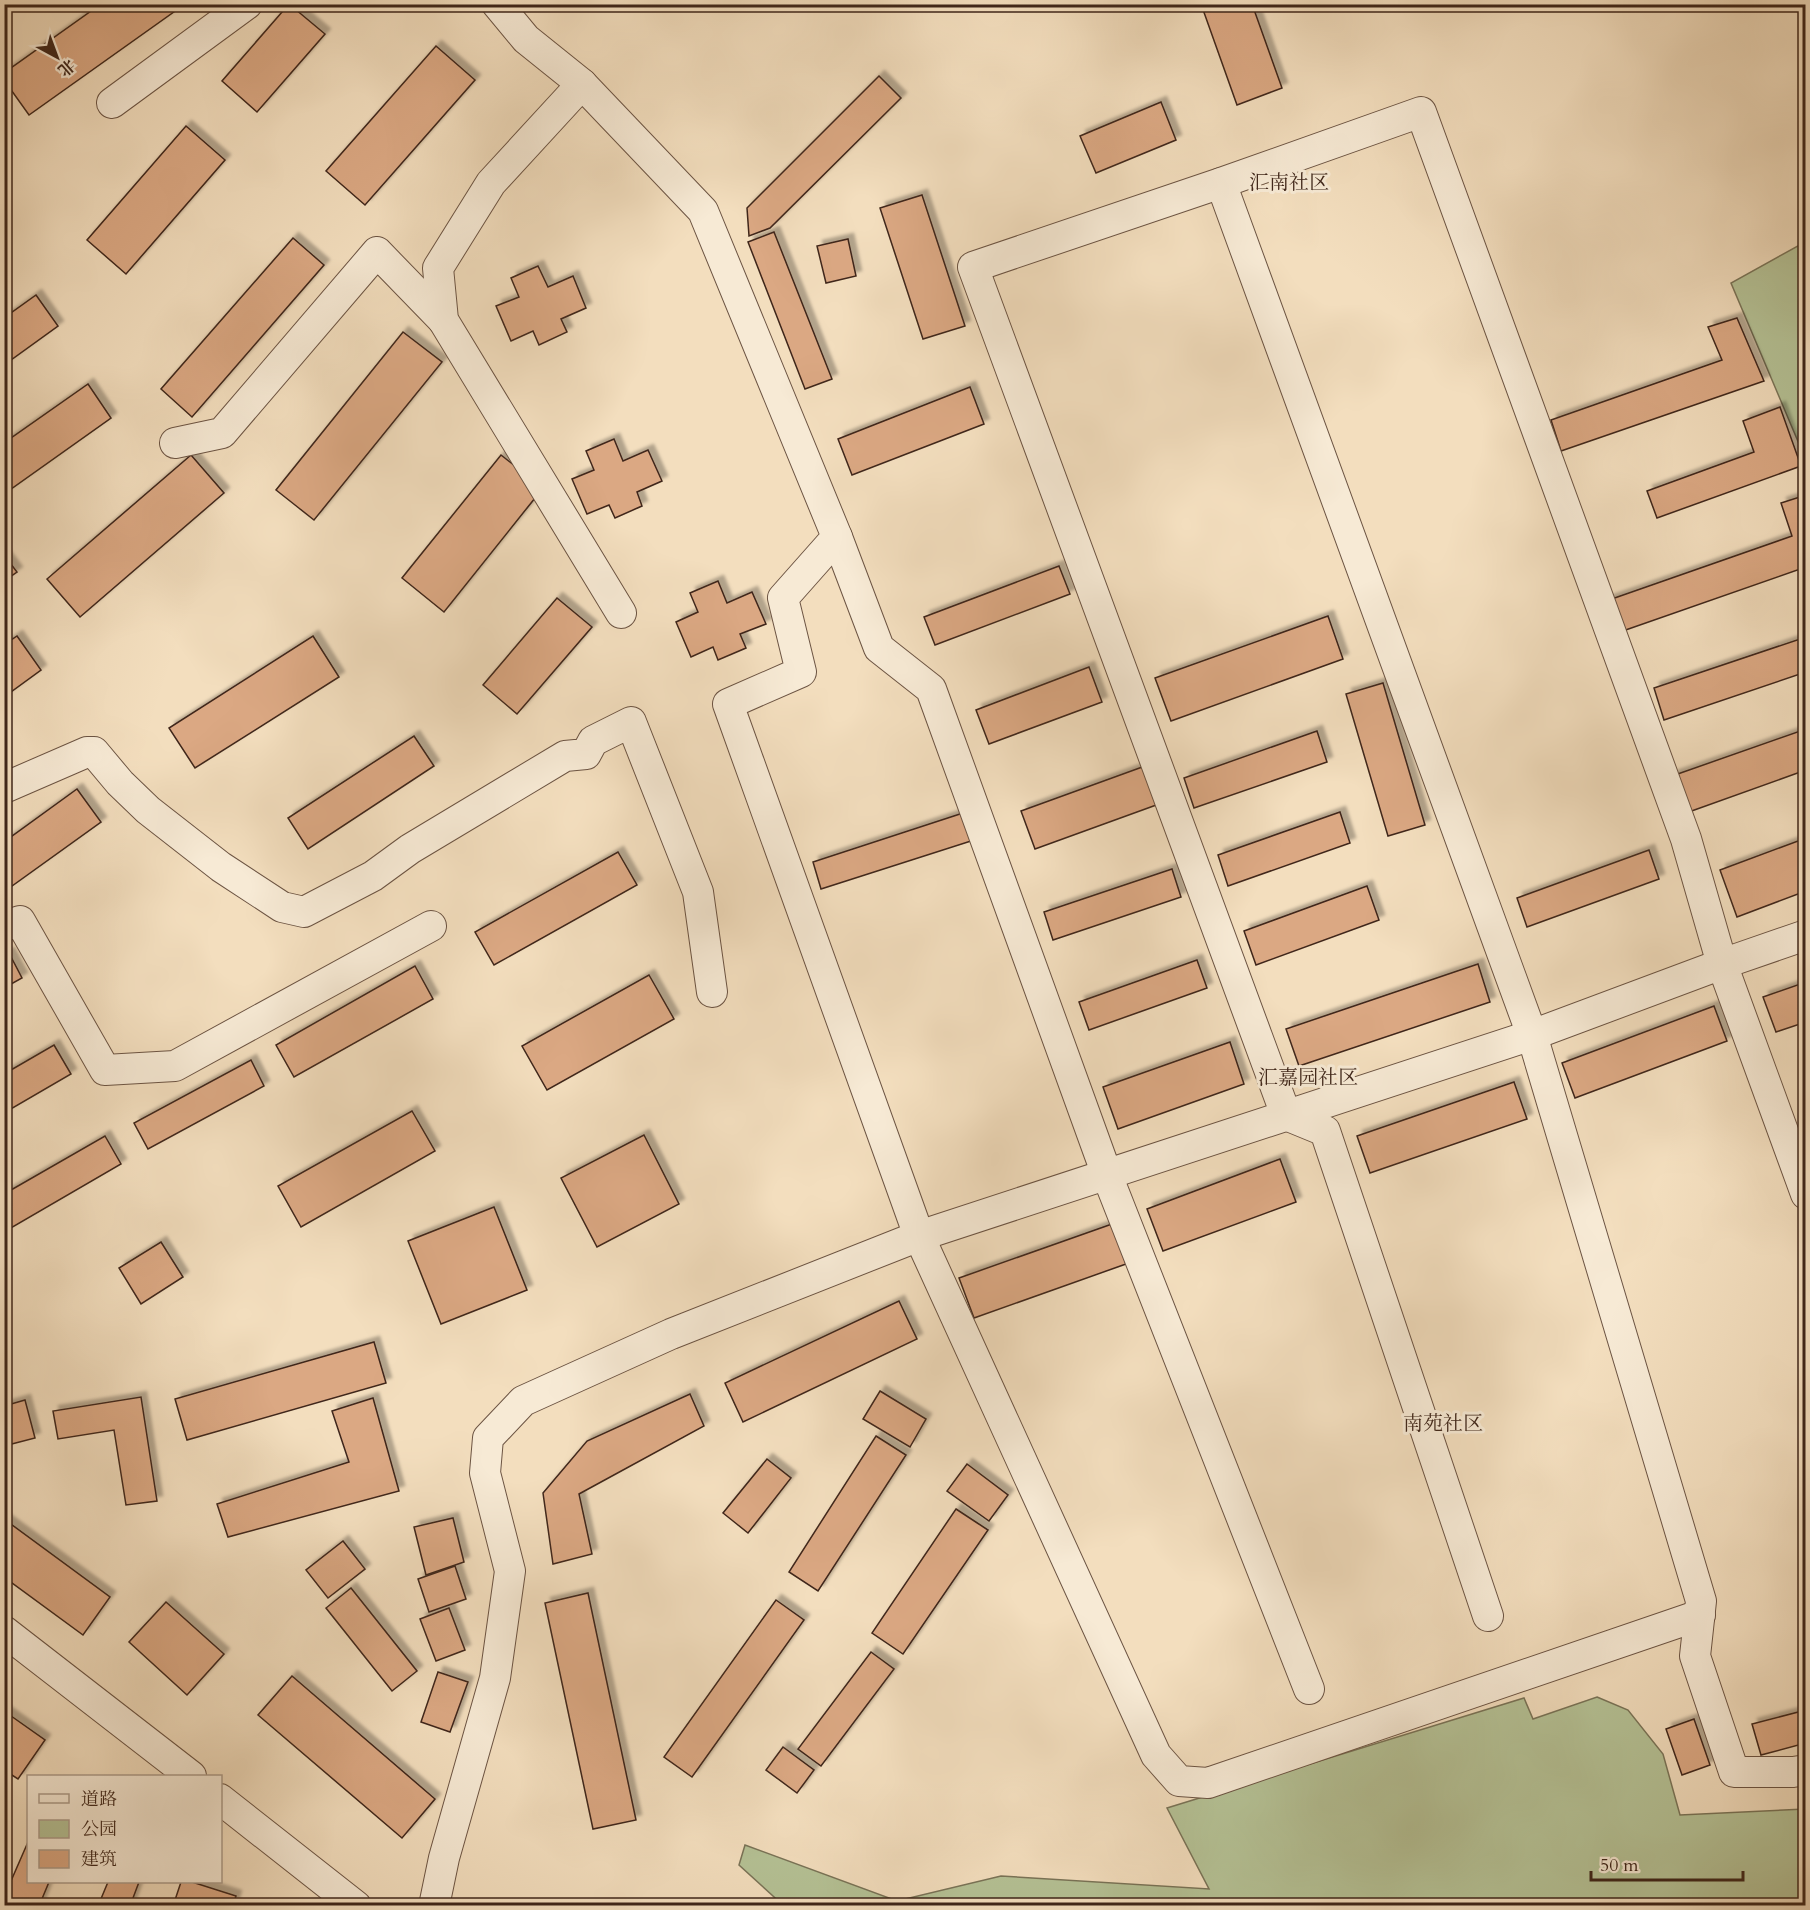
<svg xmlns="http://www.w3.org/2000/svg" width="1810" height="1910" viewBox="0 0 1810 1910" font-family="Cardo,'Noto Serif SC',serif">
<defs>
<filter id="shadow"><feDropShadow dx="5.5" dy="-5.5" stdDeviation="1.5" flood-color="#0004"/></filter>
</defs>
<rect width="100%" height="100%" fill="#f3debe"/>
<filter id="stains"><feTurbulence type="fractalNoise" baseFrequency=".00333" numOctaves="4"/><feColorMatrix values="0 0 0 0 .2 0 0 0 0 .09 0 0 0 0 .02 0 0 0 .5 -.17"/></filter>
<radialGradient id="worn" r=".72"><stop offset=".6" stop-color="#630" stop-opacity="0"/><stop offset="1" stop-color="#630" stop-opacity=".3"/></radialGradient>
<g fill="#b5c296" stroke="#7a7458" stroke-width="1.5">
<polygon points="1805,242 1805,458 1731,283"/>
<polygon points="1597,1697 1628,1710 1663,1754 1680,1815 1805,1809 1805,1905 784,1906 739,1865 745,1845 897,1901 1001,1876 1209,1889 1167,1808 1524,1698 1533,1719"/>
</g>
<g fill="#dba883" stroke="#3f261a" stroke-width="1.5" filter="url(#shadow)">
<polygon points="101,4 185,4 29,115 4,80 4,73"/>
<polygon points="289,4 325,34 257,112 222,81"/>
<polygon points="1201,4 1252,4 1282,88 1237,105"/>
<polygon points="436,46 475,80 365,205 326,171"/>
<polygon points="879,76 901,98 770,228 749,236 747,208"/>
<polygon points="1161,102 1176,140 1096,173 1080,136"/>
<polygon points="186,126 225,160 126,274 87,240"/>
<polygon points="922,195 965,326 923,339 880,208"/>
<polygon points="774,232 832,379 805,389 748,242"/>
<polygon points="293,238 324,265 192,417 161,389"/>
<polygon points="848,239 856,276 826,283 817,246"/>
<polygon points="538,266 548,287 573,276 586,308 561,319 567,332 539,345 533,331 511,341 496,306 519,297 511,278"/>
<polygon points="36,295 58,326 4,365 4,318"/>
<polygon points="1737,318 1764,381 1561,451 1551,420 1722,360 1708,327"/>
<polygon points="403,332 442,362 314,520 276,490"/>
<polygon points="88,384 111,418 4,494 4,443"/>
<polygon points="970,387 984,424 852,475 838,439"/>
<polygon points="1780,407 1801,466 1657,518 1647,491 1754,452 1743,421"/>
<polygon points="614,439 623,461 648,450 662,481 637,492 642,506 615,518 609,505 587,514 572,479 594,470 586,451"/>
<polygon points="191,455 224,493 80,617 47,579"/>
<polygon points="501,455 543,488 444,612 402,578"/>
<polygon points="1806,495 1806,567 1617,633 1606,601 1792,536 1781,503"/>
<polygon points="4,555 17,572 4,581"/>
<polygon points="1059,566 1070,594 935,645 924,617"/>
<polygon points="718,581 727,603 752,592 766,624 740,634 746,648 718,660 713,647 691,657 676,622 698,612 690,593"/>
<polygon points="557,598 592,627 517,714 483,685"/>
<polygon points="1328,616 1343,659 1171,721 1155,678"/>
<polygon points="17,636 41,670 4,697 4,645"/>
<polygon points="313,636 339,677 195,768 169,728"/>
<polygon points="1806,637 1806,672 1664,720 1654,688"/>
<polygon points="1089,667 1102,702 989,744 976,710"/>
<polygon points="1383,683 1425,825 1388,836 1346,694"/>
<polygon points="1806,729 1806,770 1686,813 1672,776"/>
<polygon points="1317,731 1327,762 1194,808 1184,778"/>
<polygon points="414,736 434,766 308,849 288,818"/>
<polygon points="1145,766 1159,804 1035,849 1021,811"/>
<polygon points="77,789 101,822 12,886 4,876 4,842"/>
<polygon points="1340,812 1350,843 1228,886 1218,855"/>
<polygon points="963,813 971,841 821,889 813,862"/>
<polygon points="1806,838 1806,891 1737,917 1720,870"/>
<polygon points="1649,850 1659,879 1527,927 1517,898"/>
<polygon points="618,852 637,885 494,965 475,932"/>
<polygon points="1172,869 1181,897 1053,940 1044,912"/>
<polygon points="1367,886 1379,920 1256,965 1244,931"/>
<polygon points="9,953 22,978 4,988 4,955"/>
<polygon points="1197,960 1207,988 1089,1030 1079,1002"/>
<polygon points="1478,964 1490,1002 1299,1066 1286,1029"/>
<polygon points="415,966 433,999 294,1077 276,1045"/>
<polygon points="649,975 674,1019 547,1090 522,1046"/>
<polygon points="1806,982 1806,1022 1776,1032 1763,997"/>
<polygon points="1714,1006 1727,1041 1575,1098 1562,1063"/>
<polygon points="1230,1042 1244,1084 1118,1129 1103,1087"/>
<polygon points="54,1045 71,1074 4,1113 4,1074"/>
<polygon points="251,1060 264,1086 148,1149 134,1123"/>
<polygon points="1514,1082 1527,1119 1370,1173 1357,1136"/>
<polygon points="412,1111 435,1151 301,1227 278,1186"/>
<polygon points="644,1135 679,1204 597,1247 561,1178"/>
<polygon points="105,1136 121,1164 4,1232 4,1194"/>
<polygon points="1280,1159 1296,1202 1163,1251 1147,1209"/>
<polygon points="494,1207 527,1290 441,1324 408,1241"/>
<polygon points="1112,1224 1126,1264 974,1318 959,1278"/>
<polygon points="161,1242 183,1277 141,1304 119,1268"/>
<polygon points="899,1301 917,1339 743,1422 725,1383"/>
<polygon points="374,1342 386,1383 187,1440 175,1399"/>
<polygon points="880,1391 926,1419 910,1447 863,1419"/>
<polygon points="690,1394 704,1426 579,1494 592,1554 553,1564 543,1493 587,1441"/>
<polygon points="141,1397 157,1501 126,1505 114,1430 58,1439 53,1411"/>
<polygon points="373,1398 399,1491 228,1537 217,1504 349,1462 332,1411"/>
<polygon points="25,1400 35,1438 4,1446 4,1406"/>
<polygon points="876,1436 906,1455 818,1591 789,1572"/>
<polygon points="767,1459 791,1478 748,1533 723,1513"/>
<polygon points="967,1464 1008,1495 989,1521 947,1491"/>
<polygon points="956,1509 988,1530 903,1654 872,1633"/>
<polygon points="453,1518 464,1562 426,1575 414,1527"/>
<polygon points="4,1519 110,1597 83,1635 4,1577"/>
<polygon points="343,1541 365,1569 328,1598 306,1570"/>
<polygon points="455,1566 466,1599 429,1612 418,1579"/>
<polygon points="351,1588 417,1671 392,1691 326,1608"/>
<polygon points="588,1593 636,1820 593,1829 545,1603"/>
<polygon points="776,1600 804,1620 692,1777 664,1757"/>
<polygon points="166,1602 224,1654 187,1695 129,1642"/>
<polygon points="449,1608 465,1650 436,1661 420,1619"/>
<polygon points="871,1652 894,1669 821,1766 798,1749"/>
<polygon points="438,1672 468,1682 450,1732 421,1722"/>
<polygon points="292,1676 435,1799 402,1838 258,1715"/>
<polygon points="1806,1710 1806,1743 1761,1755 1752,1724"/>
<polygon points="4,1711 45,1740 18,1779 4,1770"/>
<polygon points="1694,1719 1710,1765 1682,1775 1666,1729"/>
<polygon points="783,1747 814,1770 797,1793 766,1770"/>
<polygon points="28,1842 28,1882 49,1882 39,1906 4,1906 4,1897"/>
<polygon points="108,1882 139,1882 130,1906 98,1906"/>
<polygon points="181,1882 192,1882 236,1896 233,1906 173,1906"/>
</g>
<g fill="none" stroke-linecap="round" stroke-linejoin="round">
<defs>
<g id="minor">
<polyline points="497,4 526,39 582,84 703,211 837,537 783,598 801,672 728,704 919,1236 1156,1755 1179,1781 1208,1783 1700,1615"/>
<polyline points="582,84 491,183 438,268 443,320 621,613"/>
<polyline points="112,103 247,4"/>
<polyline points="1221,183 1532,1035 1701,1601 1695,1656 1734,1772 1793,1772 1806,1770"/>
<polyline points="175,443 222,433 377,252 443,320"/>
<polyline points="837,537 879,648 931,689 1107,1175 1309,1689"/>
<polyline points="4,788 87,752 94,752 120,783 148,810 221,867 282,907 304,912 373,876 410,849 565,756 586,754 593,741 631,722 698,892 712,992"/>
<polyline points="4,926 20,921 105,1070 175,1066 431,926"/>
<polyline points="1488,1616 1325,1131 1286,1115 973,267 1221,183 1421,112 1686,839 1722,964 1806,1194"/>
<polyline points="4,1631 191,1776"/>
<polyline points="220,1799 356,1906"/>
<polyline points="434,1906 444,1858 495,1678 510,1571 485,1473 488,1438 523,1401 671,1334 919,1236 1532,1035 1722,964 1806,935"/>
</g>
</defs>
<use href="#minor" stroke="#6c5443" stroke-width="32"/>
<use href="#minor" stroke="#f7ead5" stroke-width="30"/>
</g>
<g text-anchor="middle" stroke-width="6" stroke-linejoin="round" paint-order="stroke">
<g font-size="20" fill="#3f261a" stroke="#f7ead5">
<text x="1289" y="189">汇南社区</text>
<text x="1308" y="1084">汇嘉园社区</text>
<text x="1443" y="1430">南苑社区</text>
</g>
</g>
<rect width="1810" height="1910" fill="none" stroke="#f3debe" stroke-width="24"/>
<rect x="6" y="6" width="1798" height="1898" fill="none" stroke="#3f261a" stroke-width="3"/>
<rect x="12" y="12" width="1786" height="1886" fill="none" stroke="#3f261a" stroke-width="1.5"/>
<rect x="27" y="1775" width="195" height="108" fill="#f7ead5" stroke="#ad9c8a" stroke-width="1.5"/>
<rect x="39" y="1794" width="30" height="9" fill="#f7ead5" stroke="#ad9c8a" stroke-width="1.5"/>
<text x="81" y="1805" font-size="18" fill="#3f261a">道路</text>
<rect x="39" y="1820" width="30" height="18" fill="#b5c296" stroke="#ad9c8a" stroke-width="1.5"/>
<text x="81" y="1835" font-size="18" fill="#3f261a">公园</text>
<rect x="39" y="1850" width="30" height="18" fill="#dba883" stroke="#ad9c8a" stroke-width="1.5"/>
<text x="81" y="1865" font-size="18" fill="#3f261a">建筑</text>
<g transform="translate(57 57) rotate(139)" stroke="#f7ead5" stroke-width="4.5" paint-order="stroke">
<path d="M0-4.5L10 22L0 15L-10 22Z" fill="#3f261a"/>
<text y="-9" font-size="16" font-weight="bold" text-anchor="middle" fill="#3f261a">北</text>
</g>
<path d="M1591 1871v9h152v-9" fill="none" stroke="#3f261a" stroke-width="3"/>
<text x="1600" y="1871" font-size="18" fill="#3f261a" stroke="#f7ead5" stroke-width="4.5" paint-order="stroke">50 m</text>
<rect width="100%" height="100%" filter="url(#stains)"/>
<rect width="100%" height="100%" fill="url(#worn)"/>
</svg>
